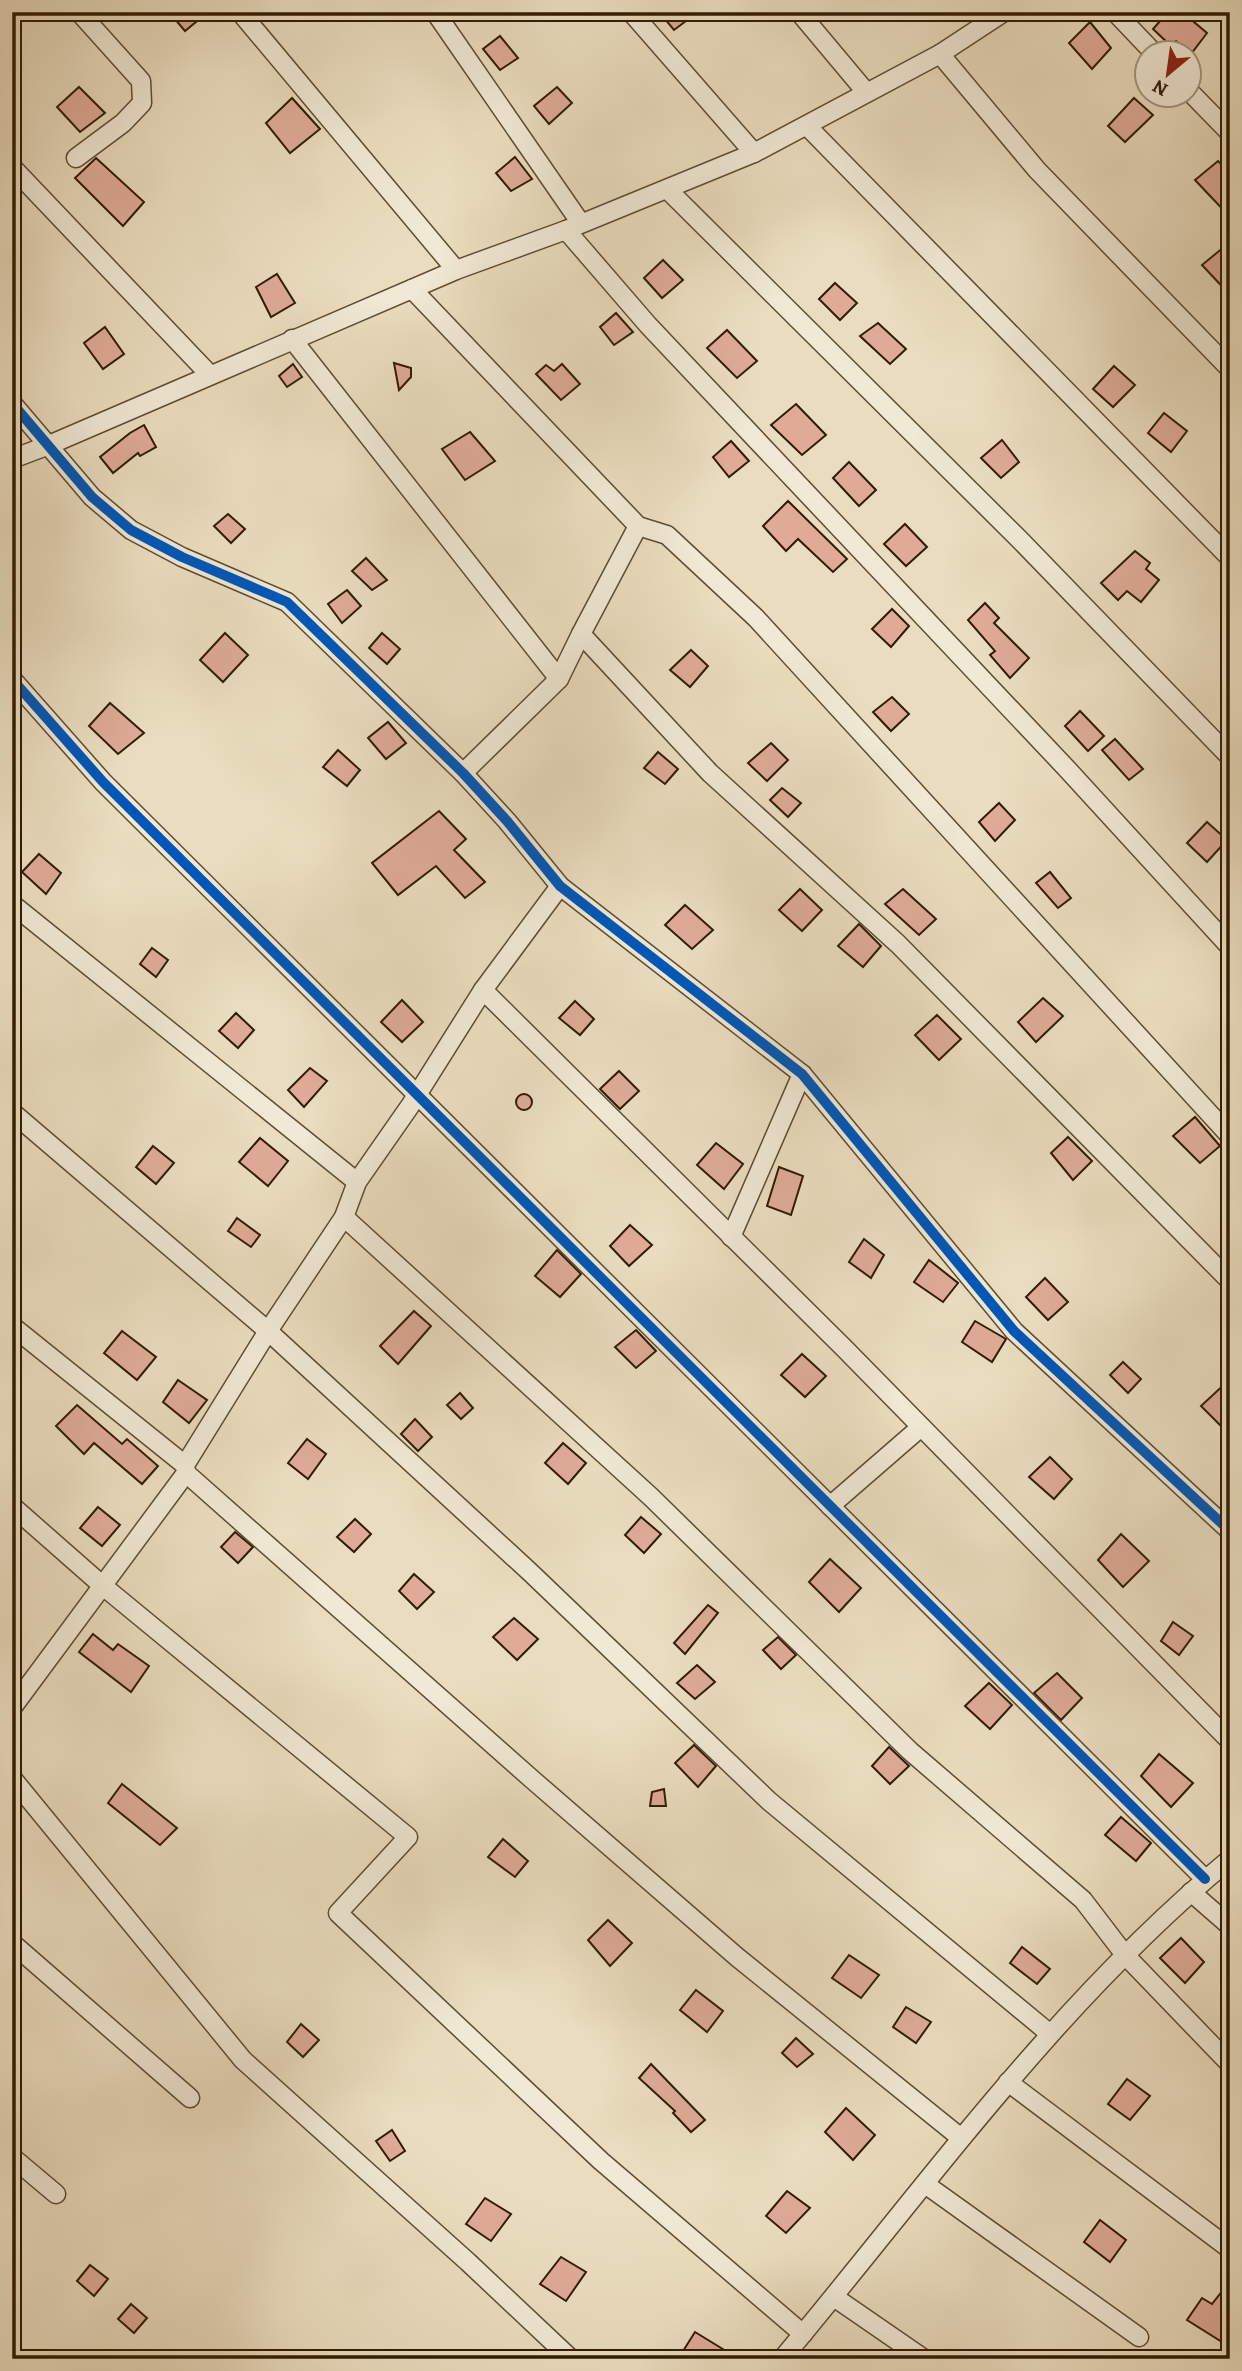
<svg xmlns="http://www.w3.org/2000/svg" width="1242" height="2371" viewBox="0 0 1242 2371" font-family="Alegreya,serif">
<rect width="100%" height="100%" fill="#eaddbf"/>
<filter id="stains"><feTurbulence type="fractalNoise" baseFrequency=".00286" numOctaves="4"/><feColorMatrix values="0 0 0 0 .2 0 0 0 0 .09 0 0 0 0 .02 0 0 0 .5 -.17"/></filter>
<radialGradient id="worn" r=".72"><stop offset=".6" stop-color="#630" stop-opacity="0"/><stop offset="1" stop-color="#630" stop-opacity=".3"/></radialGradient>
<g fill="#dfab97" stroke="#301c03" stroke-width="2">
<polygon points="169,12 208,12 185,31"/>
<polygon points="659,12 698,12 674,30"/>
<polygon points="1168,12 1182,12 1207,33 1191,54 1176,41 1171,46 1153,29"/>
<polygon points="1090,22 1111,48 1092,69 1069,43"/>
<polygon points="500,36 518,58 500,70 483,49"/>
<polygon points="79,87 105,113 80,132 57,107"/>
<polygon points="557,87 572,103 549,124 534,106"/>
<polygon points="292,98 320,129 290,153 266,123"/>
<polygon points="1134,98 1153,115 1125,142 1108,126"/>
<polygon points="515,157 532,179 511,191 496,173"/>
<polygon points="96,158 144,202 123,226 75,178"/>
<polygon points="1218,161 1230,173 1230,217 1195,180"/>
<polygon points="1230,242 1230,295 1202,265"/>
<polygon points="663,260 683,280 662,298 644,278"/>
<polygon points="277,274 295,303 271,317 256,287"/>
<polygon points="835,283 857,303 840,320 819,299"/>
<polygon points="616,313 633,332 614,345 600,327"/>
<polygon points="878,323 906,349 890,364 860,336"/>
<polygon points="105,327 124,354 103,369 84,343"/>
<polygon points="727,330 757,361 737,378 707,348"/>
<polygon points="394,363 411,368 411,377 399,390"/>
<polygon points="293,364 302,377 287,387 279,376"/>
<polygon points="562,364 580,384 561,400 536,374 546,365 554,371"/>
<polygon points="1114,366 1135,385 1113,407 1093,389"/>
<polygon points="796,404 826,435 802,455 771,425"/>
<polygon points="1164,413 1187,431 1171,452 1148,433"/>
<polygon points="144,425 156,447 140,456 138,453 113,473 100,457 130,433"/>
<polygon points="470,432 495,461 465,480 442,449"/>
<polygon points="1002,440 1019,462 1001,478 981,458"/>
<polygon points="731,441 749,461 729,477 713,457"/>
<polygon points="849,462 876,490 859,506 833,478"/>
<polygon points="788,501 847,559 833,572 798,539 786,551 763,526"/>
<polygon points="228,514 245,529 231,543 214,526"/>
<polygon points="905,524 927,547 906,566 884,544"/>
<polygon points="1135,551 1150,563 1146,569 1159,580 1141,602 1127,591 1118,600 1101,583"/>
<polygon points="366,558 387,580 372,590 352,571"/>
<polygon points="347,590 361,606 342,623 328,604"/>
<polygon points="985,603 999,618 994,623 1029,658 1010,678 990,655 995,651 968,620"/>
<polygon points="892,609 909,626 891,647 872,629"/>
<polygon points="225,633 248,655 223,682 200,660"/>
<polygon points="382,633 400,649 387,664 369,648"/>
<polygon points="691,650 708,666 690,687 670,670"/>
<polygon points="892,697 909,714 891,731 873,712"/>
<polygon points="110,703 144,733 118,754 89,726"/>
<polygon points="1080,711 1104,736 1088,751 1065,726"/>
<polygon points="388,722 406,743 386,759 368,738"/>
<polygon points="1115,739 1143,769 1129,780 1102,750"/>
<polygon points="771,743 788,760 767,781 748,763"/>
<polygon points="338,750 360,770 347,786 323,767"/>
<polygon points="658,752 678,769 665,784 644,768"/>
<polygon points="782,788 801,803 788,817 770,800"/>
<polygon points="999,803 1015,820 995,841 979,822"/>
<polygon points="439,811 466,839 454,850 485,882 465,898 436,866 398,895 372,863"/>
<polygon points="1207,822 1227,840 1207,862 1187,843"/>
<polygon points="39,854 61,873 46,894 22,872"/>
<polygon points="1050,872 1071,898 1058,908 1036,883"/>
<polygon points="800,889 822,910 802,931 779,910"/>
<polygon points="903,889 936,919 919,935 885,904"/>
<polygon points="685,905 713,930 692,949 665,925"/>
<polygon points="859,924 881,946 863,967 838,946"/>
<polygon points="152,948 168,960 156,977 140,964"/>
<polygon points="1043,998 1063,1016 1036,1042 1018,1022"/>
<polygon points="402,1000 423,1022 402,1042 381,1022"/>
<polygon points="575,1001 594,1019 580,1035 559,1018"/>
<polygon points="236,1013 254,1030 238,1048 219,1031"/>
<polygon points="937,1015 961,1039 939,1060 915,1035"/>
<polygon points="310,1068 327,1081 304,1107 288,1090"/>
<polygon points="619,1071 639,1091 620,1109 600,1089"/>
<circle cx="524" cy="1102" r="8"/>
<polygon points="1195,1117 1220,1146 1200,1163 1173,1136"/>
<polygon points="1068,1137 1092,1161 1073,1180 1051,1153"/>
<polygon points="260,1138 288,1161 268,1186 239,1162"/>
<polygon points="716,1143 743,1164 724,1189 697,1165"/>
<polygon points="153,1146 174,1163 156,1184 136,1167"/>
<polygon points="779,1167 803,1176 791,1215 767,1206"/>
<polygon points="237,1218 260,1235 251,1247 228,1231"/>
<polygon points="630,1225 652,1245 629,1266 610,1246"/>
<polygon points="864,1239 884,1255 871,1278 849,1262"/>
<polygon points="557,1250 581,1274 560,1297 535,1276"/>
<polygon points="929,1260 958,1283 943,1302 914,1282"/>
<polygon points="1045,1278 1068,1302 1048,1320 1026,1297"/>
<polygon points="414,1311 431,1326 398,1364 380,1346"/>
<polygon points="975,1321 1006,1339 992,1362 962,1342"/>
<polygon points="636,1330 656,1351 636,1368 615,1347"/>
<polygon points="122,1331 156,1357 137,1380 104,1353"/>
<polygon points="802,1354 826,1376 805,1397 781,1375"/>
<polygon points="1123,1362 1141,1379 1128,1393 1110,1375"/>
<polygon points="1230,1379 1230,1435 1201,1406"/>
<polygon points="178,1380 207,1400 189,1423 163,1402"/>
<polygon points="460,1393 473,1408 461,1419 447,1405"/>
<polygon points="77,1405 122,1444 127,1439 158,1466 142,1484 94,1443 84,1454 56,1426"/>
<polygon points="415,1419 432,1437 418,1451 401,1434"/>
<polygon points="307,1439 326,1454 308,1479 288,1463"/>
<polygon points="563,1443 586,1463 568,1484 545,1463"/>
<polygon points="1050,1457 1072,1479 1054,1499 1029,1477"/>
<polygon points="98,1507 120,1525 102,1546 80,1528"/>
<polygon points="641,1517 661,1534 644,1553 625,1535"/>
<polygon points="355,1519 371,1534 354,1552 337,1537"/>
<polygon points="235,1532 253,1547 238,1563 221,1547"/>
<polygon points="1121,1534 1149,1561 1123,1587 1098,1560"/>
<polygon points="830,1559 861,1588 839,1612 809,1582"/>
<polygon points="414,1574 434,1592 417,1609 399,1591"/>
<polygon points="708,1605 718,1613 685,1654 674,1643"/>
<polygon points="514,1618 538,1639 517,1660 493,1637"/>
<polygon points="1173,1622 1193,1636 1179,1655 1161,1641"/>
<polygon points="93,1634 113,1650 118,1644 149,1666 131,1692 79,1652"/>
<polygon points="778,1637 796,1655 781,1669 763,1650"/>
<polygon points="697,1665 715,1682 695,1699 677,1683"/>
<polygon points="1057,1673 1082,1698 1061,1720 1034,1693"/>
<polygon points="989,1683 1012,1705 990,1729 965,1706"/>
<polygon points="694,1745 716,1766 698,1787 675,1763"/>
<polygon points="889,1747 909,1766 890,1784 872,1766"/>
<polygon points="1159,1754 1193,1783 1171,1807 1141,1776"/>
<polygon points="122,1784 177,1828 160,1845 108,1803"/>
<polygon points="664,1789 666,1806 650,1806 652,1792"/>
<polygon points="1121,1817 1151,1843 1136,1861 1105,1835"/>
<polygon points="503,1839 528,1861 515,1877 488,1857"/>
<polygon points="608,1920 632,1943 610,1966 588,1940"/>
<polygon points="1181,1938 1204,1962 1185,1983 1160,1958"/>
<polygon points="1022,1947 1050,1969 1037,1984 1010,1963"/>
<polygon points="849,1955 879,1975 861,1998 832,1978"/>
<polygon points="696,1990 723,2011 707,2032 680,2010"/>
<polygon points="906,2007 931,2022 916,2043 893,2027"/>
<polygon points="301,2024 319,2040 303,2057 287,2042"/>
<polygon points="796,2038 813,2054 797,2067 782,2053"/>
<polygon points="651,2064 705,2120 691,2132 673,2113 675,2111 639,2078"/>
<polygon points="1127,2079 1150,2096 1130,2120 1108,2104"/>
<polygon points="846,2108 875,2135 853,2160 825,2132"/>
<polygon points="392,2130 405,2151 390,2161 376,2141"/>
<polygon points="787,2191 810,2208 786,2233 766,2216"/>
<polygon points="485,2198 511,2214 491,2241 466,2224"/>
<polygon points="1100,2220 1126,2240 1110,2262 1084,2242"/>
<polygon points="561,2257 586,2272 566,2301 540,2284"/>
<polygon points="90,2265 108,2279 94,2296 77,2281"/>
<polygon points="1230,2281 1230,2334 1222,2342 1187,2320 1202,2298 1212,2304"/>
<polygon points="131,2304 147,2318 134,2333 118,2319"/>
<polygon points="695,2332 739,2359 678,2359"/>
</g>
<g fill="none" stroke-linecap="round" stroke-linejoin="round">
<defs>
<g id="minor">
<polyline points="240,12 456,270"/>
<polyline points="435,12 580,222"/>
<polyline points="631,12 754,153"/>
<polyline points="799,12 866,92"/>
<polyline points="1115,12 1153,52"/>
<polyline points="940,54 1037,170 1230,369"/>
<polyline points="1190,92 1230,133"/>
<polyline points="807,126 1230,558"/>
<polyline points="76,158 123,123 142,103 141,81 79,12"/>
<polyline points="12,167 210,375"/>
<polyline points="667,189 1019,539 1230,757"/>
<polyline points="566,230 648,325 1068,770 1230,947"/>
<polyline points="412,289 638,526 667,535 756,618 1230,1136"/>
<polyline points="292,339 559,679"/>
<polyline points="12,403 92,497 131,530 182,557 287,602 463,773 507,821 560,886 802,1074 1014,1331 1230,1531"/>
<polyline points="12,459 49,445 456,270 566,230 754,153 940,54 1004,12"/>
<polyline points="581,634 710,773 898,944 1230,1281"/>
<polyline points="12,679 103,782 1205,1879"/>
<polyline points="463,773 559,679 581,634 638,526"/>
<polyline points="12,904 357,1182"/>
<polyline points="483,990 844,1348 1230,1741"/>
<polyline points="12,1112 268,1331 531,1573 769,1801 1049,2033"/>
<polyline points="344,1217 651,1497 910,1751 1083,1900 1125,1955 1230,2064"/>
<polyline points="731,1237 802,1074"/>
<polyline points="12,1326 185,1465"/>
<polyline points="186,1473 534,1781 737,1957 961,2138"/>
<polyline points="12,1506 103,1586 408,1837 338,1913 601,2161 803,2334"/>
<polyline points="830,1506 921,1427"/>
<polyline points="12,1708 186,1473 185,1465 268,1331 344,1217 357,1182 410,1106 483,990 560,886"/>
<polyline points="12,1778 243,2060 468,2262 571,2359"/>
<polyline points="1191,1892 1230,1926"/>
<polyline points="12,1943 190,2098"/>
<polyline points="1008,2082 1230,2249"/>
<polyline points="12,2157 56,2194"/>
<polyline points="925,2184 1139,2337"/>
<polyline points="834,2297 924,2359"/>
<path d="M782,2359C926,2187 1056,2003 1230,1859"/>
</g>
</defs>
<use href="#minor" stroke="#5e4c32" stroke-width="21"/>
<use href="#minor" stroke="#f1e9d5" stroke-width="18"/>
<defs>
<g id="cycleway">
<polyline points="12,403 92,497 131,530 182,557 287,602 463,773 507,821 560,886 802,1074 1014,1331 1230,1531"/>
<polyline points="12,679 103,782 1205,1879"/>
</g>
</defs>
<use href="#cycleway" stroke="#f1e9d5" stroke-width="15"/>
<use href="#cycleway" stroke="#0057b8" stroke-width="10"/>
</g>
<rect width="1242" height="2371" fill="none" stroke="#eaddbf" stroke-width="42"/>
<rect x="14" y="14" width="1214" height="2343" fill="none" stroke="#301c03" stroke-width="3.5"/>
<rect x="21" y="21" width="1200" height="2329" fill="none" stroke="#301c03" stroke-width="2"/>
<g transform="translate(1168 74) rotate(209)"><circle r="33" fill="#f1e9d5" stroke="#a49781" stroke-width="2"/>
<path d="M0-5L12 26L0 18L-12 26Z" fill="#8f2418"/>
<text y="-10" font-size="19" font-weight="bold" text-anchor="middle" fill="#301c03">N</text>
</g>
<rect width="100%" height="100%" filter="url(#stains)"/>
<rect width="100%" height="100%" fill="url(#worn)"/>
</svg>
